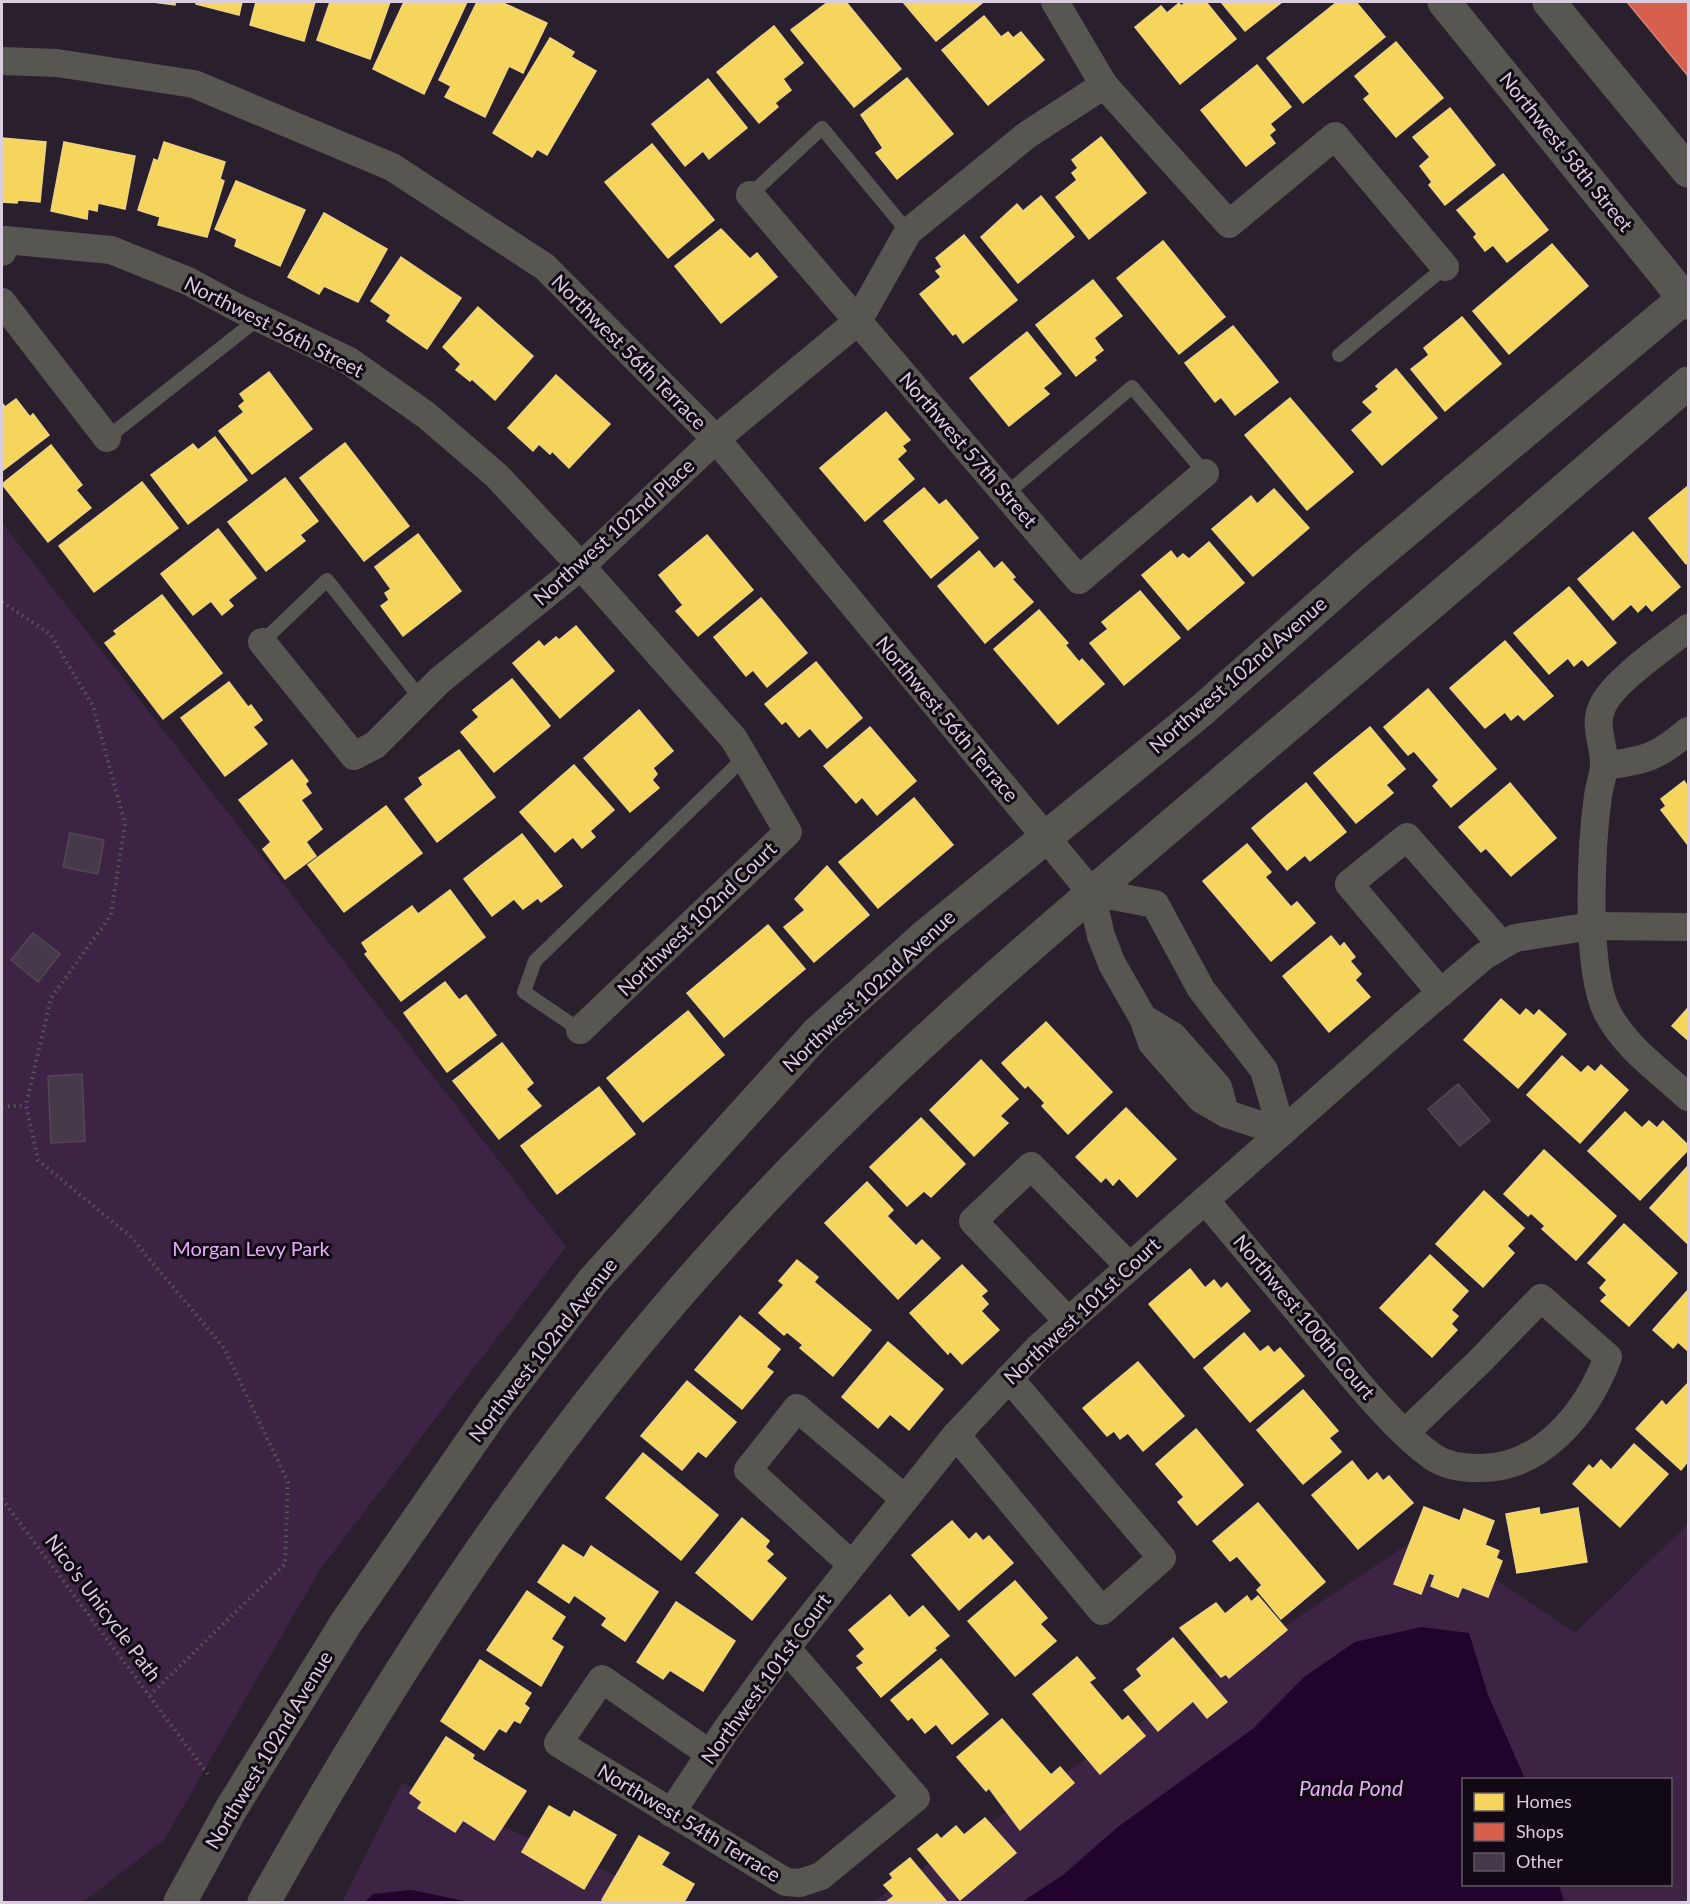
<svg xmlns="http://www.w3.org/2000/svg" width="1690" height="1904" viewBox="0 0 1690 1904" font-family="Lato,sans-serif">
<rect width="100%" height="100%" fill="#2a202d"/>
<g fill="#3d2445">
<polygon points="2,523 566,1247 319,1571 164,1840 83,1902 2,1902"/>
<polygon points="1688,1524 1688,1902 1564,1902 1559,1885 1670,1884 1670,1780 1525,1779 1488,1695 1469,1634 1304,1677 1254,1728 1118,1827 1063,1875 1022,1902 872,1902 1426,1532 1575,1633"/>
<polygon points="402,1783 676,1902 469,1902 411,1890 373,1894 365,1902 342,1902"/>
</g>
<g fill="#22032b">
<polygon points="1421,1627 1469,1633 1488,1695 1525,1779 1464,1780 1464,1884 1559,1885 1564,1902 1022,1902 1063,1875 1118,1827 1254,1728 1304,1677 1355,1642"/>
<polygon points="411,1890 469,1902 365,1902 373,1894"/>
</g>
<g fill="#f6d55c" stroke="#eed383" stroke-width="1.5">
<polygon points="153,2 175,2 175,5"/>
<polygon points="197,2 242,2 239,15 196,4"/>
<polygon points="256,2 315,2 304,41 250,25"/>
<polygon points="330,2 390,2 370,59 317,40"/>
<polygon points="404,2 467,2 424,94 373,69"/>
<polygon points="477,2 501,2 547,23 523,73 509,66 485,117 445,97 451,86 439,80"/>
<polygon points="828,2 846,2 901,69 854,107 791,30"/>
<polygon points="903,2 981,2 982,3 936,41"/>
<polygon points="1186,2 1206,2 1236,39 1180,84 1135,27 1161,6 1167,13 1179,3 1181,6"/>
<polygon points="1221,2 1282,2 1245,31"/>
<polygon points="1337,2 1356,2 1385,37 1303,103 1267,58"/>
<polygon points="984,16 1001,37 1008,32 1013,38 1021,32 1044,60 988,105 942,50"/>
<polygon points="774,26 803,63 783,79 791,90 775,103 778,107 759,123 717,72"/>
<polygon points="550,38 574,52 571,57 596,71 547,155 537,149 532,157 493,133"/>
<polygon points="1396,42 1443,98 1396,137 1364,99 1370,94 1355,76"/>
<polygon points="1257,65 1291,107 1270,124 1275,130 1269,135 1275,143 1246,166 1201,110"/>
<polygon points="907,78 953,134 897,179 876,153 883,148 861,115"/>
<polygon points="708,79 747,128 709,159 703,151 685,166 652,124"/>
<polygon points="1450,108 1495,165 1445,205 1429,185 1432,182 1420,166 1430,157 1413,137"/>
<polygon points="1101,137 1146,193 1089,239 1056,197 1077,180 1072,173 1078,168 1072,160"/>
<polygon points="2,138 46,142 40,202 18,200 17,203 2,202"/>
<polygon points="64,142 135,156 125,209 98,203 97,211 88,209 87,219 51,211"/>
<polygon points="164,142 225,162 220,179 224,181 207,237 158,225 160,217 138,210 154,159 158,161"/>
<polygon points="652,144 714,220 668,258 605,182"/>
<polygon points="1503,174 1548,230 1507,262 1493,245 1485,251 1474,237 1477,234 1457,210"/>
<polygon points="236,181 305,210 280,266 235,246 237,239 215,229"/>
<polygon points="1041,196 1074,237 1018,283 981,237 1017,204 1023,211"/>
<polygon points="324,213 387,249 358,302 324,286 319,294 288,277"/>
<polygon points="721,229 750,259 757,253 777,277 721,323 675,266"/>
<polygon points="964,235 1017,300 963,343 956,333 953,335 920,294 941,277 936,271 942,267 936,258"/>
<polygon points="1163,241 1225,317 1179,354 1117,278"/>
<polygon points="1552,244 1588,286 1509,354 1473,311"/>
<polygon points="401,257 461,298 427,349 387,321 391,315 371,301"/>
<polygon points="1093,280 1122,316 1094,338 1103,350 1094,357 1096,360 1076,376 1036,325"/>
<polygon points="478,307 533,356 495,400 472,379 470,381 456,370 461,364 443,347"/>
<polygon points="1462,317 1501,364 1445,411 1411,369 1429,355 1424,348"/>
<polygon points="1233,326 1278,382 1235,415 1221,397 1215,402 1185,363"/>
<polygon points="1027,332 1061,374 1043,388 1049,394 1009,426 970,378"/>
<polygon points="1396,369 1437,418 1382,465 1352,430 1373,412 1363,402 1379,389 1376,386"/>
<polygon points="269,372 312,429 252,474 219,431 244,412 239,406 245,401 240,394"/>
<polygon points="556,375 610,424 569,468 552,451 550,454 539,444 533,451 508,428"/>
<polygon points="1290,398 1353,472 1307,510 1245,435"/>
<polygon points="16,399 30,417 33,414 49,435 2,471 2,403 5,407"/>
<polygon points="886,412 910,440 902,446 906,451 897,459 914,479 865,521 820,468"/>
<polygon points="215,437 247,480 188,524 151,475 193,444 198,450"/>
<polygon points="345,443 409,526 364,561 300,478"/>
<polygon points="51,445 82,485 76,490 91,508 48,542 2,484"/>
<polygon points="285,478 318,521 300,535 305,541 266,571 228,522"/>
<polygon points="142,482 178,528 94,592 59,546"/>
<polygon points="1688,486 1688,562 1686,564 1649,518"/>
<polygon points="924,488 939,505 946,500 978,538 931,578 884,521"/>
<polygon points="1274,489 1309,528 1253,576 1212,529 1251,496 1257,504"/>
<polygon points="218,529 256,578 228,600 233,606 222,615 211,601 193,615 161,574"/>
<polygon points="1633,532 1680,587 1652,611 1646,604 1638,612 1631,604 1613,620 1578,579"/>
<polygon points="418,534 461,591 403,636 381,606 389,600 385,593 391,589 375,567"/>
<polygon points="707,535 753,590 698,636 676,611 683,605 659,575"/>
<polygon points="1209,542 1244,583 1188,630 1142,575 1171,551 1177,559 1183,554 1189,559"/>
<polygon points="979,551 994,569 1002,562 1015,577 1012,579 1033,602 985,643 938,586"/>
<polygon points="1569,587 1616,643 1588,666 1582,659 1574,666 1568,658 1549,674 1514,633"/>
<polygon points="1140,591 1180,638 1124,685 1090,643 1108,629 1102,622"/>
<polygon points="162,595 222,673 163,719 105,643 117,634 114,631"/>
<polygon points="761,598 807,653 767,687 753,670 746,676 714,637"/>
<polygon points="1039,610 1068,643 1065,645 1079,662 1082,659 1104,684 1058,724 994,649"/>
<polygon points="576,626 614,671 560,718 513,663 539,641 544,647 556,637 559,640"/>
<polygon points="1505,641 1553,696 1524,720 1518,714 1511,720 1505,712 1485,728 1450,688"/>
<polygon points="816,662 862,718 827,748 810,728 799,737 786,721 782,724 765,704"/>
<polygon points="512,679 550,726 494,772 461,732 479,717 473,710"/>
<polygon points="229,682 248,707 251,705 262,720 253,727 267,744 225,776 181,718"/>
<polygon points="1428,689 1496,769 1451,807 1433,786 1439,780 1414,751 1408,755 1384,727"/>
<polygon points="639,710 673,751 653,768 657,774 652,780 659,788 630,812 584,758"/>
<polygon points="870,727 916,781 877,815 862,797 856,803 824,766"/>
<polygon points="1370,727 1405,769 1386,785 1393,793 1356,823 1314,773"/>
<polygon points="459,750 495,797 437,842 405,799 423,785 419,778"/>
<polygon points="292,760 308,781 305,784 311,793 301,800 322,829 306,842 316,856 285,879 263,849 271,842 239,800"/>
<polygon points="574,765 614,810 590,831 595,837 582,848 573,837 555,852 520,812"/>
<polygon points="1684,781 1688,787 1688,845 1661,810 1666,806 1661,799"/>
<polygon points="1306,783 1346,832 1310,861 1305,855 1287,870 1252,828"/>
<polygon points="1510,783 1556,838 1511,876 1486,848 1481,852 1459,827"/>
<polygon points="914,798 953,845 878,908 839,862"/>
<polygon points="386,806 422,853 344,912 308,865"/>
<polygon points="522,834 562,886 541,902 538,898 523,909 514,899 492,916 464,879"/>
<polygon points="1247,844 1271,872 1265,877 1291,907 1297,902 1315,923 1271,961 1203,881"/>
<polygon points="827,866 869,915 814,962 784,927 805,910 795,899"/>
<polygon points="450,890 485,937 401,1001 365,954 368,952 362,943 412,906 418,914"/>
<polygon points="768,925 805,969 724,1037 687,993"/>
<polygon points="1331,936 1340,947 1344,943 1355,957 1350,961 1361,974 1355,980 1370,997 1329,1032 1283,976"/>
<polygon points="445,982 459,1000 466,995 496,1035 447,1072 404,1013"/>
<polygon points="1501,999 1520,1016 1526,1009 1534,1016 1539,1010 1566,1034 1518,1088 1464,1040"/>
<polygon points="1688,1008 1688,1040 1672,1026"/>
<polygon points="688,1011 724,1055 643,1122 607,1078"/>
<polygon points="1046,1022 1112,1092 1068,1134 1042,1106 1045,1103 1028,1085 1025,1088 1002,1063"/>
<polygon points="502,1043 533,1083 526,1089 541,1106 499,1139 453,1081"/>
<polygon points="1562,1056 1581,1073 1588,1066 1595,1072 1601,1065 1628,1090 1580,1143 1527,1095"/>
<polygon points="981,1060 1018,1099 1000,1116 1008,1123 974,1156 930,1110"/>
<polygon points="599,1087 635,1134 557,1194 521,1146"/>
<polygon points="1126,1108 1176,1159 1137,1197 1119,1178 1113,1185 1106,1177 1101,1182 1076,1157"/>
<polygon points="1625,1112 1642,1128 1649,1121 1657,1128 1663,1121 1688,1145 1688,1150 1640,1200 1588,1151"/>
<polygon points="921,1118 965,1164 931,1197 924,1191 907,1206 870,1167"/>
<polygon points="1544,1150 1616,1216 1576,1260 1542,1229 1545,1226 1531,1213 1528,1216 1504,1194"/>
<polygon points="1688,1166 1688,1244 1650,1208"/>
<polygon points="867,1182 893,1210 887,1216 916,1246 922,1240 940,1258 898,1299 825,1223"/>
<polygon points="1484,1191 1524,1228 1507,1246 1514,1253 1483,1287 1436,1244"/>
<polygon points="1624,1224 1677,1273 1629,1326 1601,1301 1607,1295 1600,1288 1607,1280 1588,1263"/>
<polygon points="1430,1255 1468,1291 1451,1310 1458,1316 1451,1324 1457,1330 1432,1357 1380,1308"/>
<polygon points="797,1260 818,1277 814,1282 871,1330 833,1376 800,1348 803,1345 787,1332 784,1335 759,1313 784,1285 779,1281"/>
<polygon points="962,1265 987,1291 981,1296 988,1304 981,1311 999,1330 962,1364 950,1351 948,1354 910,1313"/>
<polygon points="1190,1269 1205,1288 1214,1280 1221,1289 1227,1283 1250,1311 1194,1358 1149,1304"/>
<polygon points="1688,1290 1688,1351 1678,1342 1673,1348 1653,1330"/>
<polygon points="740,1316 780,1349 766,1367 773,1372 742,1409 695,1370"/>
<polygon points="1244,1333 1260,1352 1268,1346 1274,1353 1280,1348 1304,1376 1250,1422 1204,1368"/>
<polygon points="888,1342 943,1389 909,1430 890,1414 878,1428 842,1397"/>
<polygon points="1138,1362 1184,1416 1143,1451 1128,1433 1120,1439 1114,1431 1107,1436 1083,1408"/>
<polygon points="687,1381 736,1422 706,1457 698,1451 682,1470 641,1436"/>
<polygon points="1688,1383 1688,1461 1681,1470 1636,1429 1662,1401 1666,1406"/>
<polygon points="1303,1390 1338,1431 1329,1438 1341,1452 1303,1484 1257,1430"/>
<polygon points="1196,1429 1243,1485 1197,1525 1178,1502 1184,1497 1156,1464"/>
<polygon points="1634,1444 1668,1474 1620,1527 1573,1484 1589,1465 1593,1469 1601,1460 1611,1470"/>
<polygon points="643,1453 718,1515 681,1560 606,1498"/>
<polygon points="1352,1461 1368,1481 1377,1473 1383,1481 1389,1476 1413,1503 1358,1549 1312,1495"/>
<polygon points="1258,1503 1325,1582 1281,1619 1257,1590 1262,1585 1237,1556 1230,1561 1213,1541"/>
<polygon points="1424,1507 1460,1521 1464,1509 1494,1521 1485,1545 1499,1551 1496,1558 1502,1561 1488,1597 1462,1587 1458,1597 1431,1586 1435,1575 1429,1573 1421,1594 1394,1584"/>
<polygon points="1539,1508 1540,1515 1578,1508 1587,1562 1517,1573 1506,1514"/>
<polygon points="742,1518 769,1541 765,1547 773,1554 766,1561 786,1578 752,1620 696,1573"/>
<polygon points="952,1521 969,1540 976,1533 983,1541 989,1536 1013,1563 959,1610 912,1555"/>
<polygon points="563,1545 584,1558 591,1546 658,1592 625,1641 602,1625 607,1618 574,1595 569,1603 538,1582"/>
<polygon points="1015,1581 1047,1618 1040,1624 1056,1641 1015,1676 968,1621"/>
<polygon points="527,1591 565,1617 551,1639 563,1647 541,1686 487,1650"/>
<polygon points="890,1595 909,1618 923,1606 949,1636 934,1648 936,1650 881,1697 857,1668 864,1663 857,1656 865,1649 849,1630"/>
<polygon points="1247,1596 1251,1602 1258,1596 1287,1630 1229,1678 1226,1674 1221,1677 1180,1628 1216,1603 1225,1614"/>
<polygon points="676,1602 735,1641 703,1691 670,1670 663,1679 637,1662"/>
<polygon points="1173,1638 1227,1702 1207,1718 1193,1701 1158,1731 1124,1690 1142,1676 1137,1669"/>
<polygon points="1077,1657 1095,1678 1089,1682 1122,1721 1128,1716 1145,1736 1100,1774 1033,1694"/>
<polygon points="941,1659 988,1714 952,1744 936,1724 925,1733 912,1717 908,1720 891,1700"/>
<polygon points="480,1660 531,1693 524,1704 529,1708 520,1723 514,1720 506,1732 499,1728 484,1750 441,1721"/>
<polygon points="1002,1719 1051,1775 1060,1767 1074,1783 1020,1830 989,1788 986,1791 957,1757"/>
<polygon points="446,1737 474,1755 472,1759 526,1791 494,1840 463,1820 455,1832 418,1808 422,1802 410,1793"/>
<polygon points="549,1806 570,1818 574,1811 616,1835 584,1889 522,1852"/>
<polygon points="985,1818 1016,1853 960,1900 918,1849 937,1834 941,1839 956,1826 964,1835"/>
<polygon points="639,1836 669,1853 661,1865 694,1884 684,1902 607,1902 602,1900"/>
<polygon points="910,1858 947,1902 886,1902 894,1896 884,1885 893,1878 890,1874"/>
</g>
<polygon fill="#d6604d" stroke="#d78178" stroke-width="1.5" points="1627,2 1688,2 1688,76"/>
<g fill="#463949" stroke="#514954" stroke-width="1.5">
<polygon points="70,833 104,840 98,874 63,867"/>
<polygon points="33,933 60,954 38,982 11,960"/>
<polygon points="82,1074 85,1141 51,1143 48,1076"/>
<polygon points="1458,1084 1490,1121 1460,1146 1428,1109"/>
</g>
<g fill="none" stroke-linecap="round" stroke-linejoin="round">
<g stroke="#5a5758" stroke-width="4" stroke-dasharray="1.5 4.5" stroke-linecap="butt">
<polyline points="2,602 50,634 93,706 125,824 111,915 51,998 26,1105 38,1160 131,1237 224,1348 288,1482 285,1564 150,1695"/>
<polyline points="2,1107 26,1105"/>
<polyline points="2,1499 210,1777"/>
</g>
<g stroke="#585651" stroke-width="14">
<polyline points="750,195 822,128 908,232"/>
<polyline points="1339,355 1445,267"/>
<polyline points="107,438 259,318"/>
<polyline points="1006,494 1132,387 1205,473"/>
<polyline points="262,642 327,580 421,699"/>
<polyline points="580,1030 524,992 535,961 745,757"/>
</g>
<g stroke="#585651" stroke-width="28">
<polyline points="1055,2 1104,85 1229,224 1335,136 1445,267"/>
<polyline points="2,61 57,63 194,84 392,167 545,267 716,439 1091,892 1101,936 1112,964 1143,1018 1152,1043 1201,1099 1227,1114 1282,1132"/>
<polyline points="750,195 1079,580 1205,473"/>
<polyline points="2,252 5,240 111,250 188,281 236,307 349,361 426,415 497,476 581,566 734,739 788,832 580,1030"/>
<polyline points="2,302 107,438"/>
<path d="M1688,628C1666,646 1612,682 1602,707C1593,726 1605,746 1604,765C1604,775 1599,786 1598,796C1591,846 1585,968 1607,1012C1625,1047 1660,1071 1688,1097"/>
<polyline points="262,642 354,756 375,745 440,680 581,566 716,439 858,321 908,232 1027,135 1104,85"/>
<path d="M1604,766C1646,760 1656,758 1688,731"/>
<polyline points="1091,892 1155,904 1201,989 1264,1070 1282,1132"/>
<polyline points="1441,993 1349,884 1407,837 1501,944"/>
<polyline points="1143,1018 1173,1036 1218,1087 1224,1109"/>
<path d="M1205,1200L1358,1383C1380,1408 1405,1437 1433,1457C1445,1465 1463,1468 1477,1468C1542,1470 1587,1412 1608,1357L1541,1298L1480,1361L1406,1432"/>
<polyline points="1068,1321 973,1221 1031,1166 1129,1266"/>
<polyline points="956,1435 1102,1611 1162,1558 1009,1378"/>
<polyline points="851,1564 748,1470 797,1408 905,1499"/>
<polyline points="710,1754 602,1679 558,1743 786,1882 800,1883 821,1876 916,1798 786,1648"/>
<polyline points="671,1813 726,1730 786,1648 956,1435 1037,1349 1404,1024 1484,956 1515,938 1592,926 1688,927"/>
</g>
<g stroke="#585651" stroke-width="33">
<polyline points="1444,2 1688,303"/>
<polyline points="1549,2 1688,171"/>
<polyline points="180,1902 231,1809 346,1623 493,1411 592,1282 817,1033 926,935 1201,711 1363,567 1688,295"/>
<path d="M264,1902C392,1673 537,1450 714,1254C864,1085 1036,940 1208,794C1368,658 1529,521 1688,383"/>
</g>
</g>
<g text-anchor="middle" stroke-width="6" stroke-linejoin="round" paint-order="stroke">
<g font-size="20" fill="#dacede" stroke="#110913">
<text transform="translate(1566 152) rotate(51)" y="7">Northwest 58th Street</text>
<text transform="translate(274 327) rotate(27)" y="7">Northwest 56th Street</text>
<text transform="translate(629 352) rotate(45)" y="7">Northwest 56th Terrace</text>
<text transform="translate(968 450) rotate(49)" y="7">Northwest 57th Street</text>
<text transform="translate(614 532) rotate(-42)" y="7">Northwest 102nd Place</text>
<text transform="translate(1238 675) rotate(-41)" y="7">Northwest 102nd Avenue</text>
<text transform="translate(947 719) rotate(50)" y="7">Northwest 56th Terrace</text>
<text transform="translate(697 919) rotate(-44)" y="7">Northwest 102nd Court</text>
<text transform="translate(869 991) rotate(-43)" y="7">Northwest 102nd Avenue</text>
<text transform="translate(1082 1311) rotate(-43)" y="7">Northwest 101st Court</text>
<text transform="translate(1304 1317) rotate(50)" y="7">Northwest 100th Court</text>
<text transform="translate(543 1350) rotate(-52)" y="7">Northwest 102nd Avenue</text>
<text transform="translate(103 1608) rotate(53)" y="7">Nico's Unicycle Path</text>
<text transform="translate(766 1679) rotate(-54)" y="7">Northwest 101st Court</text>
<text transform="translate(269 1750) rotate(-59)" y="7">Northwest 102nd Avenue</text>
<text transform="translate(689 1823) rotate(31)" y="7">Northwest 54th Terrace</text>
</g>
<g font-size="20" fill="#e7acf9" stroke="#110913">
<text x="251" y="1256">Morgan Levy Park</text>
</g>
<g font-size="21" font-style="italic" fill="#e9affb" stroke="#110913">
<text x="1351" y="1796">Panda Pond</text>
</g>
</g>
<rect width="1690" height="1904" fill="none" stroke="#dacede" stroke-width="6"/>
<rect x="1462" y="1778" width="210" height="108" fill="#110913" stroke="#615864" stroke-width="1.5"/>
<rect x="1474" y="1793" width="30" height="18" fill="#f6d55c" stroke="#615864" stroke-width="1.5"/>
<text x="1516" y="1808" font-size="18" fill="#dacede">Homes</text>
<rect x="1474" y="1823" width="30" height="18" fill="#d6604d" stroke="#615864" stroke-width="1.5"/>
<text x="1516" y="1838" font-size="18" fill="#dacede">Shops</text>
<rect x="1474" y="1853" width="30" height="18" fill="#463949" stroke="#615864" stroke-width="1.5"/>
<text x="1516" y="1868" font-size="18" fill="#dacede">Other</text>
</svg>
